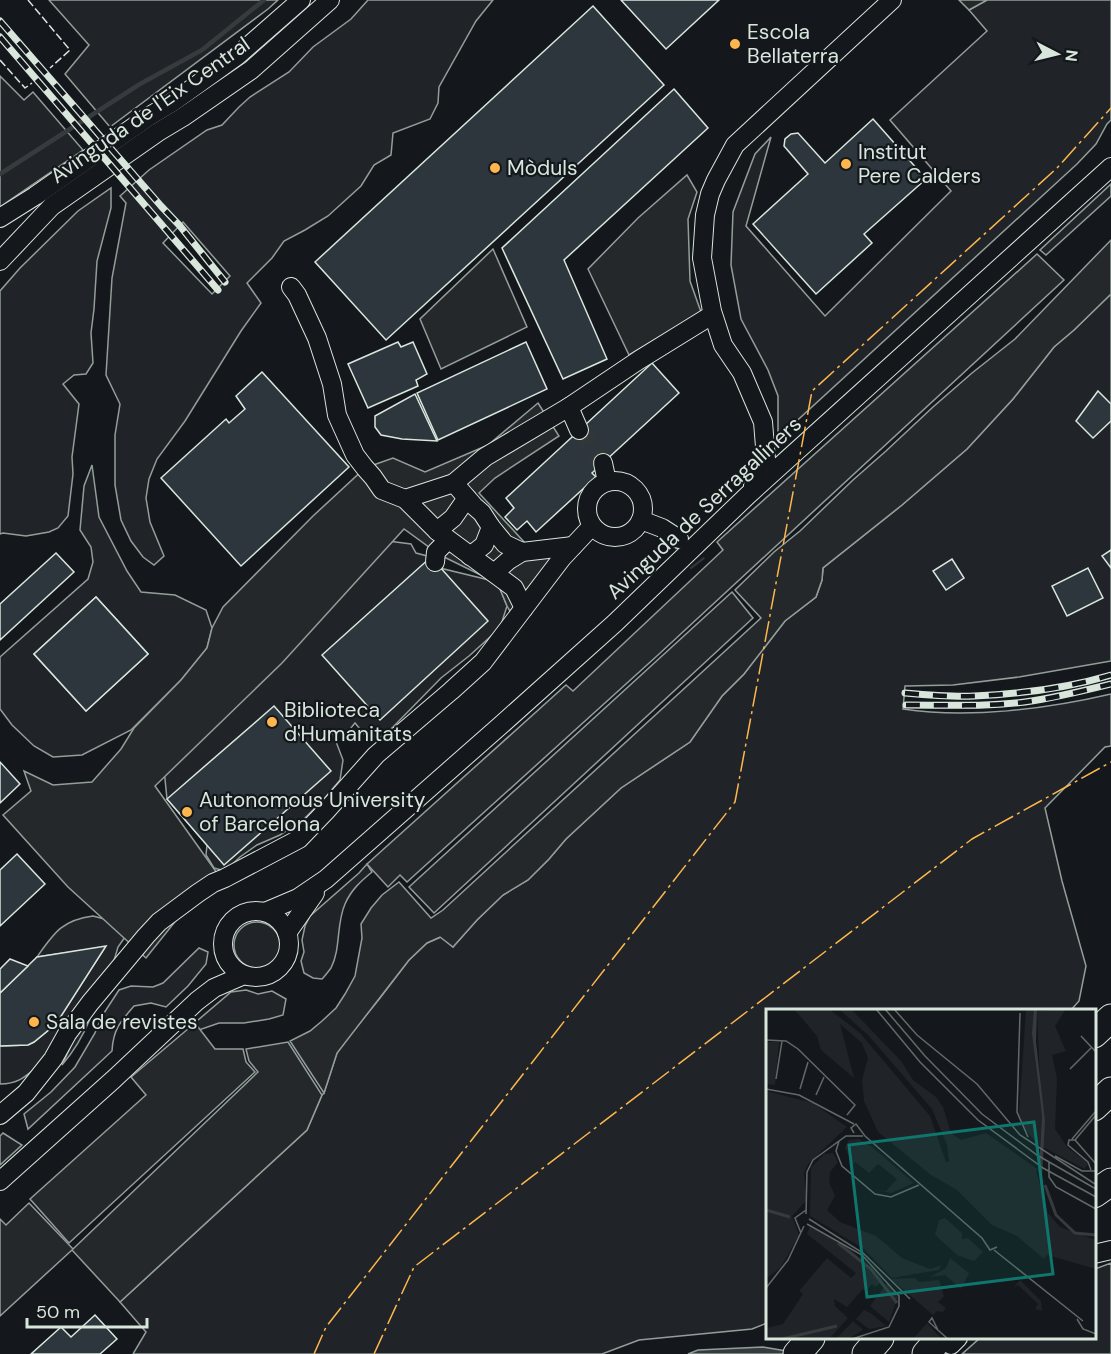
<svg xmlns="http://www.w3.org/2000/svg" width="1111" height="1354" viewBox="0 0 1111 1354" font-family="'DM Sans',sans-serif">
<rect width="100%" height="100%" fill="#14181c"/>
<g fill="#202428" stroke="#939e99" stroke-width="1.5" fill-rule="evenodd">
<polygon points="49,0 278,0 268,9 110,127 65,74 89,45"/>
<path d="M368,0H493L476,21L439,87L438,103L430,119L393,133L391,155L374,165L361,186L328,216L305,230L284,241L272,258L247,283L261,303L241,331L185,421L157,459L149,479L146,498L150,522L164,556L154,565L143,557L131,541L121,520L115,485V435L120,404L106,375L112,278L126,203L120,196L149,170L207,130L222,125L239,107L250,97L289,72L313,47L351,19ZM183,222L230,276L212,294L163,243Z"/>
<polygon points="987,0 1111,0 1111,120 1107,124 1096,144 1077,164 778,438 778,396 768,370 741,319 731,265 733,212 755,154 771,137 746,226 825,316 951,191 890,120 987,31 969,10"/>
<polygon points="0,76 24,100 33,92 83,150 0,207"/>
<polygon points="1111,184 1111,196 1046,255 1040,250"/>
<polygon points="111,188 111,208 97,261 94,309 91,333 93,363 86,374 74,375 63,384 79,404 72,457 73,474 68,516 58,528 49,532 26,536 3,533 0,534 0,291 20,268 78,211"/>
<path d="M1111,294V661L1019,677L953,685L905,686L903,709C968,719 1047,709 1111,694V746L1105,747L1045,808L1062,881L1086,966L1079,1001L1071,1010H768L767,1323L752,1329L639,1340L602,1354H133L146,1332L120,1302L307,1130L322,1095L324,1093L337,1053L351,1034L380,998L409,960L427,943L441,937L453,947L477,920L503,895L528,880L549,859L566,839L621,788L690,742L722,696L744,674L785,621L816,597L822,580L823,568L902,505L967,449L1013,399L1054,347L1074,330Z"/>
<polygon points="92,465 99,517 127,571 141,592 175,595 206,610 212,628 207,648 181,680 131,730 82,755 53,757 34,746 12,725 0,709 0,657 88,579 93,562 91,547 80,530 84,486"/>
<polygon points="388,541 411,544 416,553 431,557 440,568 493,581 500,589 507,606 500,628 469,656 441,678 393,727 381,737 365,735 355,723 346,734 332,731 343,760 340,780 324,799 303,820 280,835 257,845 240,857 225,871 214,868 206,855 207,845 167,799 164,769"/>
<path d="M367,864L372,872C361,881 351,890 345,904C336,924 341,949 331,968C328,972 325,976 322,979L313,978L304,973L301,961L304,952L302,940L305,926L310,916L359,873Z"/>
<path d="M93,916L112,921L125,937L118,947L113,964L37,1067C24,1078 17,1084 0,1084V1046L28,1045L34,1042L56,1024L105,947L37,957C54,933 62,920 93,916Z"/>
<circle cx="257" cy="945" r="23"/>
<path d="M199,948L208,952L206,964L188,986L166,1007L151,1003L134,1006C120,1022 113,1030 112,1051L28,1129L24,1114L51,1092L75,1067L95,1033L102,1016L119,990L131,986L153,987L163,983Z"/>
<polygon points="246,990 258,994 272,991 286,999 283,1015 269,1019 244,1023 219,1023 199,1030 191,1026 231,992"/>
<path d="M90,1019C83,1036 75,1050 62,1065L77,1033Z"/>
<polygon points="3,1133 22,1145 0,1165 0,1136"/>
<polygon points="1111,1263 1111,1354 962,1354 980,1338 1094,1338 1095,1269"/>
</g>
<g fill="#24282b" stroke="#939e99" stroke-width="1.5">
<polygon points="959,0 987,0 969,10"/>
<polygon points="687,175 697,192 688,219 690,281 701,312 629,355 588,269 638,218"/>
<polygon points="1111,240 1111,294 1074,330 1054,347 1013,399 967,449 902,505 823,568 822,580 816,597 785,621 744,674 722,696 690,742 621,788 566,839 549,859 528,880 503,895 477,920 453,947 440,937 427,943 409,960 337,1053 324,1093 290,1041 310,1031 322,1021 336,1008 345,994 355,976 362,938 361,924 371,908 382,895 399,882 431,918 443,910 761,618 735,590 774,552 800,531 853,480 886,451 933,407 972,373 1015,339"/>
<polygon points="493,249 527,327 441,369 420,319"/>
<polygon points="1037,254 1064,280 658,655 407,882 400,875 388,887 367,864 566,685 573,691 723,550 717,542"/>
<polygon points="538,403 559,436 495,478 479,493 526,544 562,558 515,620 507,606 500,589 493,581 440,555 404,529 282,663 155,786 217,873 198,893 146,958 68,887 3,815 31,791 24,771 53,785 92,782 121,749 134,728 181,680 207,648 212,628 223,607 313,516 365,468 393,458 425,472 488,445"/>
<polygon points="732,592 753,618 434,913 409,887"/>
<polygon points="195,1023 215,1049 243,1049 246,1062 255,1072 69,1243 30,1199 146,1095 131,1077"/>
<polygon points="288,1042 322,1095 307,1130 120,1302 72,1250 0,1316 0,1219 6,1225 29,1203 73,1249 258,1072 249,1061 246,1049"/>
</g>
<polygon fill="#363b3e" stroke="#939e99" stroke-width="1.5" points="763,1347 804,1354 688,1354 698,1350"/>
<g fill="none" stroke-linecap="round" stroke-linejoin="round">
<polyline stroke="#363b3e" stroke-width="4.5" points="0,174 140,84 202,50 264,0"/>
</g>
<g fill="#2c363c" stroke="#d8e6dc" stroke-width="1.5" fill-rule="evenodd">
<polygon points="621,0 719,0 666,49"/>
<polygon points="593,6 664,85 386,340 315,262"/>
<polygon points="674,89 708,128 564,260 607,359 563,379 502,248"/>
<polygon points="873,119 926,179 864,234 872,243 816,294 753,224 808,174 784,146 785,139 791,134 798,133 825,163"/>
<polygon points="398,342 401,347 413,342 427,374 416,380 418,386 368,408 348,364"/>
<polygon points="526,342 547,389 438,440 417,393"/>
<polygon points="652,363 679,393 592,473 596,477 536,532 527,521 517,530 505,517 514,508 506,498"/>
<polygon points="262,372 349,467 241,566 161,478 226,419 229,423 245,409 236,396"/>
<polygon points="1098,391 1111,404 1111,421 1093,438 1076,421"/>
<polygon points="415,394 437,441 402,439 381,435 375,427 375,416"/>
<polygon points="1111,550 1111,568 1102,556"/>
<polygon points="56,553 74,572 0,640 0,604"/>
<polygon points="431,557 488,621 380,720 322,655"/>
<polygon points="952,559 964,578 946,590 933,571"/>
<polygon points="1088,568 1103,598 1067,616 1052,586"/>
<path d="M96,597L148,654L86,711L34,654ZM100,631L120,653L89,681L70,659Z"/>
<polygon points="96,597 148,654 86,711 34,654"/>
<polygon points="274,706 331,771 224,865 167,799"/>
<polygon points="0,762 20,784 0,803"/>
<polygon points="17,854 45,884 0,926 0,870"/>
<polygon points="106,946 56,1024 34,1042 28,1045 0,1046 0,993 37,957"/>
<polygon points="10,959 28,966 0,993 0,969"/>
<polygon points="95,1315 117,1339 100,1354 31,1354 61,1327 71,1337"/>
</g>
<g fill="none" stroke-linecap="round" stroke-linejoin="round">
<g stroke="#313739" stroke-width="18" stroke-dasharray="18 9" stroke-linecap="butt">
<polyline points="579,430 603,463"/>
<polyline points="680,541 698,564"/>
</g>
<defs>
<g id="minor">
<polyline points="0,218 35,196 148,117 173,102 237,56 301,0"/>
<polyline points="0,261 52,206 158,132 183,117 251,70 330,0"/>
<polyline points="291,287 297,295 317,338 332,384 337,415 355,455 365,468 373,477 382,490 405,499 437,531 514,588 524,608"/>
<polyline points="569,407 579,430"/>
<polyline points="603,463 607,482"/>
<circle cx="615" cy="509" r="28"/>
<polyline points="454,483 474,506 482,513 491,527 505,544 522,552"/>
<polyline points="753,486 766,459 763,422 742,373 723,345 712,311 702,258 705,215 710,194 716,180 735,145 892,0"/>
<polyline points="405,499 454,483 485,457 569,407 639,360 707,318"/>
<polyline points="641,520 662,528 679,539"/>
<polyline points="437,531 453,518 467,498"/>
<polyline points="470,556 484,545 491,527"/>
<polyline points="435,562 436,552 448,540"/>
<polyline points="494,573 509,560 522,552 573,546"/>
<circle cx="256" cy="944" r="33"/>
<polyline points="265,912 298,898 326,879 501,725 615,623 748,495 1111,167"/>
<polyline points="287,933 315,893"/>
<polyline points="0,1115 26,1093 53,1059 67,1034 90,1003 146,936 159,922 198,893 213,883 225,878 299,839 326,811 376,755 451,691 483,662 562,558 592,526"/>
<polyline points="0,1181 114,1079 197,1001 214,988 244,975"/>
<polyline points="1094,1254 1111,1250"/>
<polyline points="951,1345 958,1338"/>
</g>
<g id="highway">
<polyline points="1094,1034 1111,1018"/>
<polyline points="1094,1107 1111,1091"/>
<polyline points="1094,1194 1111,1182"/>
<polyline points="797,1354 811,1338"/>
<polyline points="866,1354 880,1338"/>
<polyline points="926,1354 940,1338"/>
</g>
</defs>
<use href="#minor" stroke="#d8e6dc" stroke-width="20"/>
<use href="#highway" stroke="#d8e6dc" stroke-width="29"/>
<use href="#minor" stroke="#14181c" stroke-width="18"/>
<use href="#highway" stroke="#14181c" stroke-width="27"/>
<defs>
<g id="rail">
<polyline points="0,21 161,206 180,226 225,282"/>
<polyline points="0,37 218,290"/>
<path d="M905,693C928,695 951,697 974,696C1020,694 1067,688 1111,675"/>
<path d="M906,705C945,705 986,707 1025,702C1054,698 1083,691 1111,684"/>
</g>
</defs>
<use href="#rail" stroke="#d8e6dc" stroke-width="7"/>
<use href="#rail" stroke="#14181c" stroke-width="4.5" stroke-dasharray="14" stroke-linecap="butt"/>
<g stroke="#d8e6dc" stroke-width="1.5" stroke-dasharray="8 3" stroke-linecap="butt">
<polyline points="28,0 70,50 50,68"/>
<polyline points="0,60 25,88 32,83"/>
</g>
<g stroke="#ffb74d" stroke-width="1.5" stroke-dasharray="21 4.5 3 4.5" stroke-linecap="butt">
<polyline points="314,1354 326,1327 735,802 812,391 1057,168 1111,108"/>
<polyline points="374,1354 414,1267 972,839 1111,762"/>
</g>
</g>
<g fill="#ffb74d" stroke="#14181c" stroke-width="2">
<circle cx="735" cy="44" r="6"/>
<circle cx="846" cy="164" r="6"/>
<circle cx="495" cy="168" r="6"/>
<circle cx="272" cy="722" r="6"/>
<circle cx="187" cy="812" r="6"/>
<circle cx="34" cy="1022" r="6"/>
</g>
<g text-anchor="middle" stroke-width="4.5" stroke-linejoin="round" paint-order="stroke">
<g font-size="21" fill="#d8e6dc" stroke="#14181c" text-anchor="start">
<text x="747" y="39">Escola<tspan x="747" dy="24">Bellaterra</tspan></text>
<text x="858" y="159">Institut<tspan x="858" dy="24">Pere Calders</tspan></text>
<text x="507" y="175">Mòduls</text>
<text x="284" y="717">Biblioteca<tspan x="284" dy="24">d'Humanitats</tspan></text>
<text x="199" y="807">Autonomous University<tspan x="199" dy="24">of Barcelona</tspan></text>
<text x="46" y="1029">Sala de revistes</text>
</g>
<g font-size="21" fill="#d8e6dc" stroke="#14181c">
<text transform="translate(150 110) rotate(-35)" y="7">Avinguda de l'Eix Central</text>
<text transform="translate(704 508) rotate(-43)" y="7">Avinguda de Serragalliners</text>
</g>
</g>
<g transform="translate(766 1009)">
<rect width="330" height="330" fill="#14181c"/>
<path d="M28,0H63L94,24L164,107L180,153L183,152L181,136L166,100L102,26L73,0L86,1L135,52L147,71L170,88L177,98L185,124L195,131L220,124L273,161H270L282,204L294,218L330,231V260L281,246L278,250L251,227L226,216L191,181L165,166L112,123L98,92L96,71L102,49L96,34L74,15L88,69L55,41L51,27ZM300,0L289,17L300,42L286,46L291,70L289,120L302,139L322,154L319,160L277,138L271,2ZM260,1H268L269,50L276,106L274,137L259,121L253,105ZM0,33H13L9,76L0,75ZM0,82L47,94L81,118L42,155L38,164L41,191L26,207L33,226L15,258L0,270ZM93,130L106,138L148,174L125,184L107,180L120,182L131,170L112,155L103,164L89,153L87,155L79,139L83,131ZM67,144L72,153L64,163L63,173L69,187L61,201L74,213L110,227L136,249L164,260L175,256L173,261L126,269L98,240L44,207L45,159L58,145ZM179,209L196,224V230L202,229L217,243L208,252L191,246L169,226L173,211ZM44,217L85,241L117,271L110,278L106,275L100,282L97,280L81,298L68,290L69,297L82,309L63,330H0V319L17,315L37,285L33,282L61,249L85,269L90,264L41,225ZM184,249L203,264L195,280L179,266L164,268L180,259ZM149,269L153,273L173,271L178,287L172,293L180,299L177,303L171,302L167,306L125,270ZM254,271L275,292L276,302L269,300L272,295L252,276L247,279ZM121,274L132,288L123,313L104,297ZM98,301L106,305L120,317L103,320L90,310ZM87,312L97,321L82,330H70ZM161,314L172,326L176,330H147Z" fill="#202428"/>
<path d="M268,0H271L270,33L279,112L276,168L281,178L273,161L276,106L266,24Z" fill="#363b3e"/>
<path fill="none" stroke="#363b3e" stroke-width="3" d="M279,176L290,206L309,224L330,226M0,201L24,208M72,234L105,260L131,294M16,330L71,317"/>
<path fill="none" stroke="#626a69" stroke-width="1.5" d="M110,0L154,53L212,111L277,159L330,188M119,0L159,47L216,105L271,146L330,180M128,0L151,26L211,75L254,126L329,175M254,4L251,103L262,128M315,27L330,43M0,31L20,32L32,40L89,96L81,106M304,60L326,38M10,70L16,32M0,80L33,86L88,115M34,80L42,53M50,86L58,68M88,124L85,119L90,115L99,127L216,229L224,241L231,238M306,130L330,102M309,131H303L302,136L322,153L325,161M309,131L330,106M309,131L330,155M73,132L70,142L76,157L109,185L125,188L153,176M289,147L316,162H330M283,153V168L290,178L330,200M40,205L41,163L47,151L80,127H97M43,210L97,244L144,290M41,215L96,246L133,287V297L123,318L86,330M35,224L29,209L40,201M228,241L317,312M0,279L22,251L38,217M311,310L317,320L330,325M172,321L166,309L163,313L173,322L182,330"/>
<path fill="#0f766e" fill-opacity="0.15" stroke="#0f766e" stroke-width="3" d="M268,113L287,265L101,288L83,136Z"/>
<rect width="330" height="330" fill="none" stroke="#d8e6dc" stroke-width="3"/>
</g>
<g transform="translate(1057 54) rotate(97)" stroke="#14181c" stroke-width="4.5" paint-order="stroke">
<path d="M0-4.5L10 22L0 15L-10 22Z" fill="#d8e6dc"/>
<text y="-9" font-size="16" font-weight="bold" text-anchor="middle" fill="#d8e6dc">N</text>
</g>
<path d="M27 1318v9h120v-9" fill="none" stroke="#d8e6dc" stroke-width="3"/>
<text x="36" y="1318" font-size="18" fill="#d8e6dc" stroke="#14181c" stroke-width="4.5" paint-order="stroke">50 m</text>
</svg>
